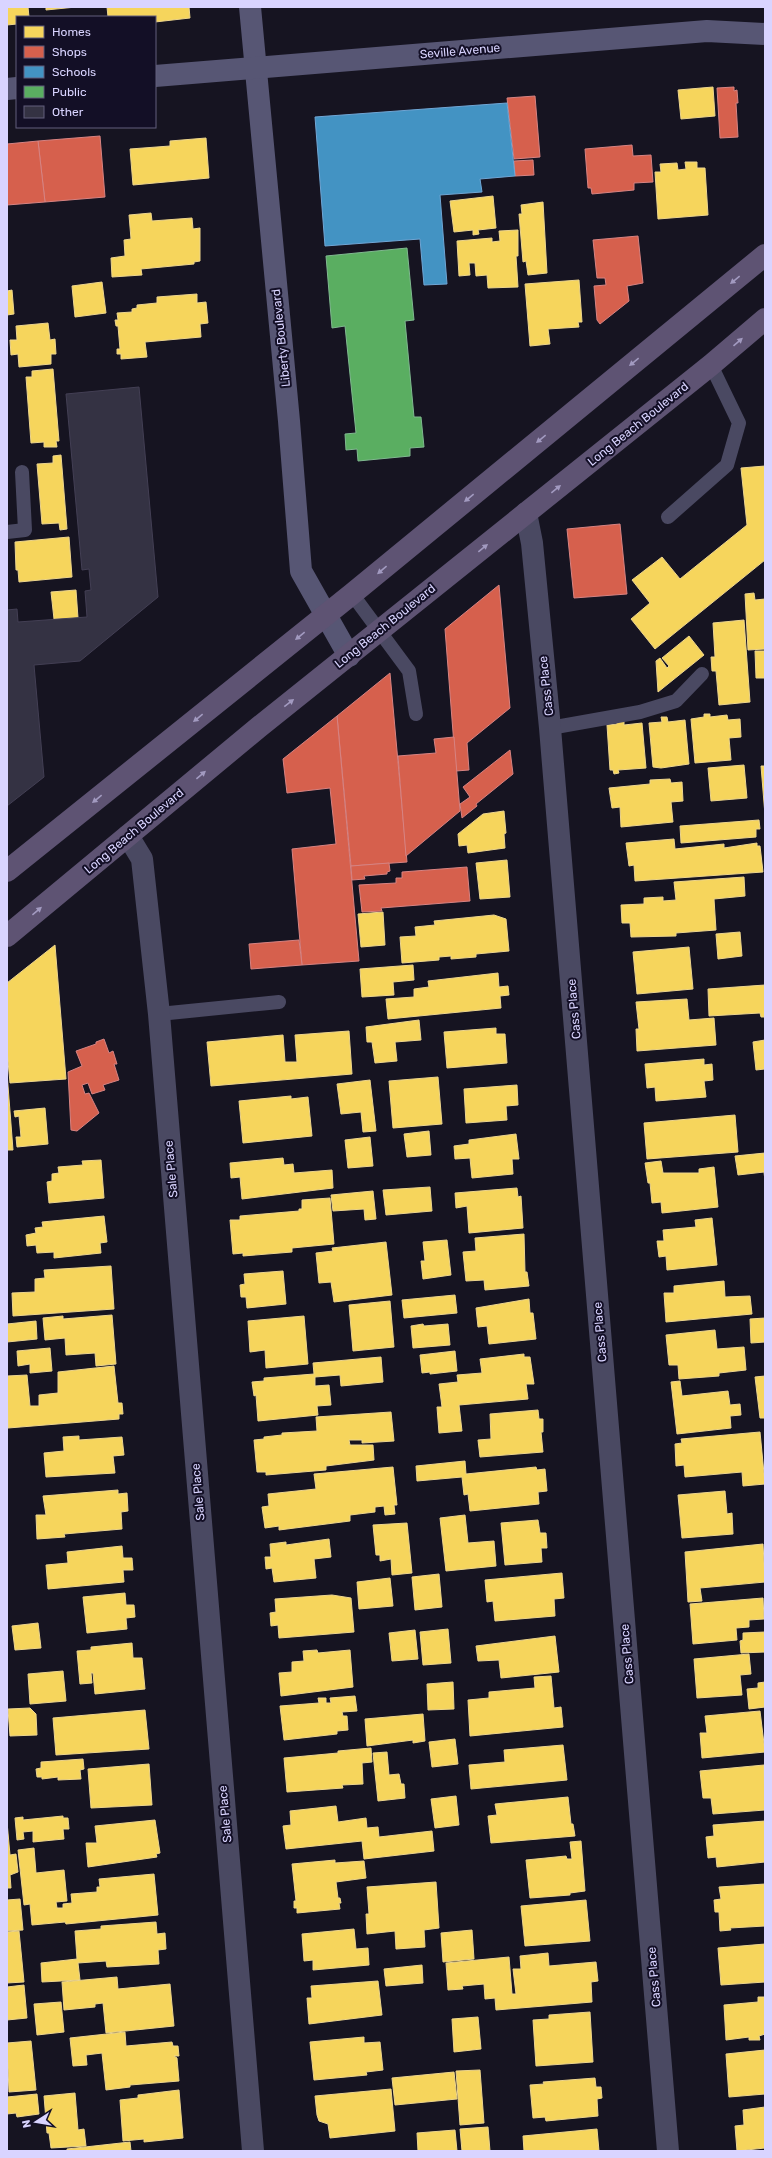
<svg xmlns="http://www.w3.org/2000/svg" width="772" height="2158" viewBox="0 0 772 2158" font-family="Rubik,sans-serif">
<rect width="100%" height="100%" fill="#161421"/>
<g fill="#f6d55c" stroke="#edd58d">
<polygon points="7,7 28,7 29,17 17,17 17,24 7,25"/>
<polygon points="46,7 76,7 46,10"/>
<polygon points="107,7 189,7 190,18 155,22 155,17 108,17"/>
<polygon points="713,87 715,116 681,119 678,90"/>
<polygon points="206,138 209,178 133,185 130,149 170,146 170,141"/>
<polygon points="685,162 697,162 697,168 705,168 708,215 658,219 655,172 661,172 660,164 677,163 678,170 686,169"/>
<polygon points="493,196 496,228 478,230 479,234 473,235 473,230 454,232 450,201"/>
<polygon points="543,202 547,273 528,275 526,261 523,262 519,214 522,214 521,205"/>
<polygon points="151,213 152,221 192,218 193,229 200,228 200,261 194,262 194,264 141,269 142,275 112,277 111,258 125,256 124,240 131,239 129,215"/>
<polygon points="518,230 518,256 516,256 518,287 488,288 487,275 476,276 475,263 469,263 470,275 459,276 457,241 492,238 492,242 500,241 499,231"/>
<polygon points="579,280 582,322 578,322 579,327 548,329 550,344 530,346 525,284"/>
<polygon points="102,282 106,313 75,317 72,286"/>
<polygon points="12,290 14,314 7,315 7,291"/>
<polygon points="197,294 197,303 206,302 208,323 200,324 201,337 145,342 147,357 121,359 121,354 117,354 117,349 120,349 118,326 116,326 115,320 118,320 117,313 132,312 132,309 137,308 137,305 157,303 157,297"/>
<polygon points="48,323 50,340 55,339 56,354 51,354 51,364 19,367 18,354 11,355 10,340 17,340 16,326"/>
<polygon points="53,369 59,441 56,441 57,447 44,447 44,442 31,443 26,377 32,377 32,371"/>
<polygon points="61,455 67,529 60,530 59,523 42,524 37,464 53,463 53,456"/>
<polygon points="765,466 765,560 655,649 631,619 650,603 632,580 662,557 680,579 747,525 741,468"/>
<polygon points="69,537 72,577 19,582 18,570 16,570 15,542"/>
<polygon points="76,590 78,618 54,619 51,592"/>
<polygon points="754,593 755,600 765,599 765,649 748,650 745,594"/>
<polygon points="744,620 750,702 719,705 716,671 712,671 711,657 715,657 713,623"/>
<polygon points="689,636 704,655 658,692 656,661 660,658 667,668 669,666 662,658"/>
<polygon points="755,651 765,651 765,678 756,678"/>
<polygon points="704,714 710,714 710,717 727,715 728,720 740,719 741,737 729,738 731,760 695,763 691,719 704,717"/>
<polygon points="661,717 667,717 668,722 685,720 689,764 661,768 653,767 649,723 662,722"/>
<polygon points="617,721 624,721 624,725 642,723 646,768 618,770 619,773 614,774 613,770 610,770 607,725 617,724"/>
<polygon points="744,765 747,798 711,801 708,768"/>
<polygon points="761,766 765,766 765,815"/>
<polygon points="670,779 671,783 682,782 683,801 671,802 673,822 621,827 620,807 612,808 609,788 650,784 650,780"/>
<polygon points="504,811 506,833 504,834 505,848 468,853 467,845 459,846 458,834 483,814"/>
<polygon points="759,820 760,829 756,829 756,837 681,843 680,826"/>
<polygon points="674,839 675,849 724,844 724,848 757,843 757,846 760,846 763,872 635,881 634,865 629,866 626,843"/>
<polygon points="507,860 510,897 480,899 476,863"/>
<polygon points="744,877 745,896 714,899 716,930 676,933 676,936 631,937 630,923 622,923 621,905 644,904 644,898 663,897 663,901 676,900 674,882"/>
<polygon points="383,912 385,945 361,947 358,914"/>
<polygon points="494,915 506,919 509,951 476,954 476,957 451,959 451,956 439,957 439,960 402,963 400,937 416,936 415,927 435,925 434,921"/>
<polygon points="740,932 742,956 718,959 716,934"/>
<polygon points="55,945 66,1079 10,1083 7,1050 7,983"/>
<polygon points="689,947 693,989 637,994 633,952"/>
<polygon points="413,965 414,980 393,982 394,995 362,997 360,969"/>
<polygon points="498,973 499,987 508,986 509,995 500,996 501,1008 388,1019 386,999 414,997 414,989 429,987 428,981"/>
<polygon points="765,985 765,1017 761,1017 760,1013 709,1016 708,989"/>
<polygon points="687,999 689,1020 714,1018 716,1045 637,1051 636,1029 639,1029 636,1002"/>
<polygon points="419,1020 421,1040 395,1042 397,1061 375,1063 372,1042 367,1042 366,1027"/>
<polygon points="496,1028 496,1034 505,1034 507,1063 447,1068 444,1032"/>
<polygon points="349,1031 352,1074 211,1086 207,1042 283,1035 285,1062 297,1062 295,1035"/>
<polygon points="765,1040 765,1069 756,1070 753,1042"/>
<polygon points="704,1059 704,1065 712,1064 713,1080 704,1081 706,1097 656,1101 655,1087 647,1088 645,1064"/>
<polygon points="7,1073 13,1150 7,1150"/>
<polygon points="438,1077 442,1124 393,1128 389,1081"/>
<polygon points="370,1080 376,1131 363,1132 361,1112 341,1114 337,1084"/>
<polygon points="517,1085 518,1105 506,1106 507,1120 466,1123 464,1089"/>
<polygon points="291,1096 291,1099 308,1097 312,1136 243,1143 239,1101"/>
<polygon points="45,1108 48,1144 17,1147 16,1137 21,1137 19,1116 15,1117 14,1111"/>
<polygon points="735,1115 738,1152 647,1159 644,1123"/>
<polygon points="429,1131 431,1155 407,1157 404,1134"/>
<polygon points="516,1134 519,1159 512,1159 513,1174 472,1178 470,1158 455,1159 454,1146 469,1144 469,1140"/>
<polygon points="370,1137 373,1166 348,1168 345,1140"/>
<polygon points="765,1153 765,1181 764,1172 738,1175 735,1156"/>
<polygon points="283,1158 284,1165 293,1164 294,1173 332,1170 333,1188 242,1199 240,1177 231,1178 230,1163"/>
<polygon points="101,1160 104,1198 49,1203 47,1182 52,1181 52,1174 59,1173 58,1167 83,1165 82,1161"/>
<polygon points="661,1161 663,1173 699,1173 699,1169 714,1167 718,1207 662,1213 661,1202 652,1203 650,1183 648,1183 645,1163"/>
<polygon points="430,1187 432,1211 386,1215 383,1190"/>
<polygon points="517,1188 518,1197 521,1196 523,1228 469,1233 467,1206 456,1208 455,1193"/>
<polygon points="373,1191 376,1219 365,1220 364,1209 333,1211 331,1195"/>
<polygon points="330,1198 334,1244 292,1248 292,1252 243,1256 243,1253 233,1254 230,1220 240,1220 240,1216 299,1211 299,1209 302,1209 302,1200"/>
<polygon points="104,1216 107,1242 100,1243 101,1253 54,1258 54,1252 37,1253 36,1245 27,1246 26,1235 36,1233 35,1228 43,1227 42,1222"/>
<polygon points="712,1218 717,1265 667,1270 666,1256 659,1257 657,1241 664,1241 663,1230 696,1227 695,1220"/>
<polygon points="524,1234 525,1272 527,1272 529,1286 485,1290 484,1280 466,1281 463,1252 476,1251 475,1238"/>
<polygon points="447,1240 451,1275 423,1279 421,1261 425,1261 423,1242"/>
<polygon points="386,1242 392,1295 334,1302 331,1282 319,1283 316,1253 333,1251 332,1248"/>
<polygon points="111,1266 114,1309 13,1316 12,1293 35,1292 35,1279 45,1278 44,1270"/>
<polygon points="283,1271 286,1304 247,1308 246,1297 241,1297 240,1285 245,1284 244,1274"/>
<polygon points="724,1281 725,1297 750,1296 752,1314 666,1322 664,1293 674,1293 674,1286"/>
<polygon points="455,1295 457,1313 404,1318 402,1300"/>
<polygon points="529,1299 530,1313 533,1313 536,1339 489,1344 487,1326 478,1327 476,1308"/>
<polygon points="390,1301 394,1347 353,1351 349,1305"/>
<polygon points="112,1315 116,1364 96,1366 95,1353 66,1355 65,1338 45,1340 43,1318 63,1316 63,1319"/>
<polygon points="304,1316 308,1364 266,1368 265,1350 250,1352 248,1321"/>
<polygon points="765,1318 765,1342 751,1343 750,1319"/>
<polygon points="36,1321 37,1339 7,1342 7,1324"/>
<polygon points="423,1324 424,1326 448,1324 450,1345 413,1348 411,1326"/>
<polygon points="715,1330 717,1349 744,1347 746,1370 719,1373 719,1376 679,1379 678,1365 669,1365 666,1335"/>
<polygon points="50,1348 52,1371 30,1373 30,1364 18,1366 17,1351"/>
<polygon points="455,1351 457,1371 430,1374 430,1372 422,1373 420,1355"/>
<polygon points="524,1354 524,1357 530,1357 534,1384 526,1384 528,1399 459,1405 462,1431 439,1433 437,1407 442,1407 439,1384 458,1382 457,1375 482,1373 480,1359"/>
<polygon points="381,1357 383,1382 341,1386 340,1375 315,1377 315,1386 329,1385 331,1405 317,1406 318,1415 258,1421 256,1395 254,1396 252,1382 264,1381 264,1378 314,1374 313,1363"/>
<polygon points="114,1366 118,1403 122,1403 123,1414 119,1414 119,1419 8,1428 7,1376 27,1375 30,1406 39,1406 39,1395 58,1393 58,1372"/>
<polygon points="765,1376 765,1418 760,1418 755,1377"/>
<polygon points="680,1381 682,1396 728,1391 730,1405 740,1404 741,1415 730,1416 731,1428 677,1434 671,1382"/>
<polygon points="538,1410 539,1419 543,1419 543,1432 541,1432 543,1452 480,1457 478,1440 491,1439 490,1414"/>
<polygon points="391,1412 394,1441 362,1443 362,1440 349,1440 350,1445 373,1445 374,1460 326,1466 326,1470 266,1475 266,1472 257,1472 254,1440 264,1439 264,1437 282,1435 282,1433 317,1431 316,1417"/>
<polygon points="760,1432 765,1484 743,1486 742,1472 685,1477 684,1465 676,1466 675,1444 682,1443 681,1439"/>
<polygon points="79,1436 79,1440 122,1437 124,1455 113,1456 115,1473 46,1477 44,1453 64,1451 63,1437"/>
<polygon points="465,1461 466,1474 536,1467 537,1470 545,1469 547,1491 538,1492 539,1504 470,1511 468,1494 464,1495 462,1477 417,1481 416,1466"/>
<polygon points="393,1467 397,1505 394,1505 395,1514 385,1515 384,1506 375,1507 375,1512 350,1515 350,1521 279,1530 279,1526 265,1528 262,1507 269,1506 268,1494 316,1489 314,1474"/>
<polygon points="118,1490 118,1494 127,1493 128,1511 121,1512 122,1529 64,1534 65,1537 37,1539 36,1515 46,1515 43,1496"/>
<polygon points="725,1491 727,1514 732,1513 733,1534 682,1538 678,1495"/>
<polygon points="465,1515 468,1543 494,1541 496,1566 446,1571 440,1518"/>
<polygon points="538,1520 540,1533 546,1533 547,1548 541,1548 542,1562 505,1565 501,1523"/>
<polygon points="407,1523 412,1573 392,1575 391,1559 380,1561 380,1555 376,1555 373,1525"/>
<polygon points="329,1539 331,1557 314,1559 316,1578 274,1582 272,1568 266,1569 265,1557 271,1557 270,1544 286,1542 286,1545"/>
<polygon points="763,1544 765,1582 700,1588 702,1601 688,1602 685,1552"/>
<polygon points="122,1546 123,1558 132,1558 133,1570 123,1570 124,1582 48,1589 46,1565 68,1563 67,1552"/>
<polygon points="562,1573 564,1598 554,1599 555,1616 495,1621 493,1601 487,1602 485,1580"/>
<polygon points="439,1574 442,1607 415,1610 412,1577"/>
<polygon points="390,1578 393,1606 359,1609 357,1582"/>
<polygon points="125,1593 126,1605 134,1605 135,1617 126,1618 127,1629 87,1633 83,1597"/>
<polygon points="332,1595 351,1598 354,1632 279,1638 278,1625 271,1626 270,1613 276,1612 275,1599"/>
<polygon points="763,1598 764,1619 749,1620 749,1627 736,1628 737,1640 693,1644 690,1604"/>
<polygon points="38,1623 41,1648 15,1650 12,1626"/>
<polygon points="448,1629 451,1663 423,1665 420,1632"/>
<polygon points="415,1630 418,1659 392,1661 389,1633"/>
<polygon points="765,1632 765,1652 741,1653 740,1641 743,1640 743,1633"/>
<polygon points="555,1636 559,1672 501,1678 499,1660 478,1661 476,1646"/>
<polygon points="132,1643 133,1658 142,1658 145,1689 95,1694 93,1673 91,1673 92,1683 80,1684 77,1651 91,1650 91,1647"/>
<polygon points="317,1650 318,1653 350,1650 353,1687 281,1696 279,1673 292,1672 292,1662 304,1661 303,1651"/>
<polygon points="749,1654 751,1674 740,1675 742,1695 697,1698 694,1659"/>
<polygon points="63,1671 66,1701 30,1704 28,1674"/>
<polygon points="551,1676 554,1708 561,1707 563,1727 470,1736 468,1700 489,1698 489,1692 535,1688 534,1677"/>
<polygon points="453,1682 454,1709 428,1710 427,1684"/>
<polygon points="765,1682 765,1707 749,1709 747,1689 758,1688 758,1683"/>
<polygon points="355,1696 357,1711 342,1712 343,1716 347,1716 348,1730 337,1731 337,1734 284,1740 280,1706 319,1703 318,1698 326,1698 326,1703 331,1703 330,1698"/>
<polygon points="30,1708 36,1714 37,1735 10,1736 8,1709"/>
<polygon points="145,1710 149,1749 56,1755 53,1718"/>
<polygon points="760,1711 765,1752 702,1758 700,1733 707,1733 705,1716"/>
<polygon points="423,1714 425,1741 413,1743 413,1740 367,1746 365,1719"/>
<polygon points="455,1739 458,1764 432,1767 429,1742"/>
<polygon points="563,1745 567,1780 471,1789 469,1765 505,1762 504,1750"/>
<polygon points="371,1748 372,1762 362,1763 363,1784 342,1785 343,1788 287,1792 284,1758 338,1753 338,1751"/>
<polygon points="387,1752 389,1775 399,1774 401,1784 404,1784 405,1798 378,1801 373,1753"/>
<polygon points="83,1759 84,1769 80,1770 81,1779 58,1780 58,1777 42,1779 42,1777 37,1777 36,1769 41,1768 41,1762"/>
<polygon points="149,1764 152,1805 91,1808 88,1769"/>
<polygon points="764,1765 765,1810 713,1814 711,1798 703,1798 700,1771"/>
<polygon points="456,1796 459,1825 435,1828 431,1799"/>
<polygon points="568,1797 571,1824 573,1824 575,1836 491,1843 488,1816 497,1815 495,1804"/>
<polygon points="336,1806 338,1822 366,1818 367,1828 378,1827 379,1837 432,1831 434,1851 364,1859 362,1841 286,1849 283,1826 291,1825 290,1811"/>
<polygon points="63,1816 63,1818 68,1818 69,1829 63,1829 64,1839 33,1842 33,1831 23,1832 24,1839 17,1840 15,1818 23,1817 23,1820"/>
<polygon points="155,1820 160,1853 156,1854 157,1857 88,1867 86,1843 97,1843 95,1826"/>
<polygon points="765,1821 765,1862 717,1867 716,1857 708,1858 706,1837 714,1836 713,1825"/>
<polygon points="7,1822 10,1855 16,1854 18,1872 10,1875 11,1888 7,1888"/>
<polygon points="581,1841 585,1891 570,1893 570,1895 530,1898 526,1860 566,1856 567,1859 572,1859 570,1842"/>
<polygon points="34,1848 36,1873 64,1870 67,1901 56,1902 57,1908 63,1908 63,1904 72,1903 71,1894 97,1892 97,1887 100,1887 99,1879 154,1874 158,1915 66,1924 65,1922 32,1925 30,1904 24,1905 18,1850"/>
<polygon points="335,1860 335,1863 364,1861 366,1878 336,1882 338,1898 340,1898 341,1903 339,1903 340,1909 297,1913 297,1908 294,1908 294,1901 296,1901 292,1864"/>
<polygon points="436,1882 439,1928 424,1930 425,1947 396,1949 395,1931 367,1934 366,1914 369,1914 367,1887"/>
<polygon points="765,1884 765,1926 730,1928 731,1930 720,1931 719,1912 715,1912 714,1900 721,1899 719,1887"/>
<polygon points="20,1899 23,1930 7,1931 7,1900"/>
<polygon points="586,1900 590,1941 525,1946 521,1906"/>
<polygon points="156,1922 157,1934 165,1933 166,1949 158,1950 159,1964 107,1967 106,1961 78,1963 80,1980 42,1982 41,1963 77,1959 75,1931 101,1929 101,1926"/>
<polygon points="354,1929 356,1949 368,1948 369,1965 313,1970 313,1960 304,1961 302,1934"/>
<polygon points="472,1930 474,1959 443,1962 441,1933"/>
<polygon points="19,1931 24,1982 7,1983 7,1932"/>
<polygon points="765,1944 765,1982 721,1985 718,1948"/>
<polygon points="548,1953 549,1966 596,1962 598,1981 591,1982 592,2002 496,2010 495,1998 485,1999 484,1984 462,1986 463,1989 448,1990 446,1963 509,1957 512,1994 516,1994 513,1969 521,1969 520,1956"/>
<polygon points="422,1965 423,1983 386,1986 384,1969"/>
<polygon points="117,1977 118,1989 170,1984 174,2026 106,2033 103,2003 95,2004 95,2007 64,2010 62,1982"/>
<polygon points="378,1981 382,2015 309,2024 307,1998 312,1998 311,1986"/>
<polygon points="24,1985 27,2018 7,2020 7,1987"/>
<polygon points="758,1997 765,1997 765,2034 759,2036 760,2040 749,2040 749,2037 726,2040 724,2005 758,2002"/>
<polygon points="61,2002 64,2032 37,2035 34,2004"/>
<polygon points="590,2012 593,2062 536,2066 533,2020 549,2019 549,2015"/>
<polygon points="478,2017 481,2049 454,2052 452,2019"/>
<polygon points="125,2032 126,2046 172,2042 173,2046 178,2046 179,2056 174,2056 177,2058 179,2081 130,2085 130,2087 106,2090 102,2053 86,2055 87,2065 73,2066 70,2038"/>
<polygon points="364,2037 364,2043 380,2042 383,2070 366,2072 367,2075 314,2080 310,2042"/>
<polygon points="31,2041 36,2090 9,2092 7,2043"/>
<polygon points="765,2050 765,2094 729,2097 726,2054"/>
<polygon points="480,2070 484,2123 460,2125 456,2071"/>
<polygon points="454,2072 457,2099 395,2105 392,2078"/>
<polygon points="595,2078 596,2087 601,2087 602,2098 597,2099 598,2116 546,2121 545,2117 533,2118 530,2085 544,2084 543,2082"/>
<polygon points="391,2089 395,2131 330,2138 328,2124 319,2121 317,2115 315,2096"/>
<polygon points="179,2090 183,2138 144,2142 144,2139 123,2141 120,2100 138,2098 138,2095"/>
<polygon points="75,2093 78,2130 84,2129 86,2146 51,2148 49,2133 47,2133 44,2096"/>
<polygon points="37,2094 39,2114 17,2117 16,2113 7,2114 7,2097"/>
<polygon points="765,2107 765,2148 737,2151 735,2126 744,2125 743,2110"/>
<polygon points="488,2127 490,2151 462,2151 460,2129"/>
<polygon points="597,2129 599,2151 524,2151 523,2136"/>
<polygon points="455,2130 457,2151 418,2151 417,2133"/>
<polygon points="130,2142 131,2151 67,2151 67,2149"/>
</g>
<g fill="#d6604d" stroke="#d78382">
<polygon points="734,87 734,91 737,90 738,103 736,103 738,137 720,138 717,88"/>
<polygon points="535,96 540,157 514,159 507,98"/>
<polygon points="100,136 105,197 45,202 38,141"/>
<polygon points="38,141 45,202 7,205 7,144"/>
<polygon points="632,145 633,156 651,155 653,182 634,183 634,190 592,194 591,188 588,188 585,149"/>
<polygon points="533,160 534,175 515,176 514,161"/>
<polygon points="638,236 643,283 627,286 629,301 600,324 597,320 594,286 606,285 605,278 597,278 593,240"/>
<polygon points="620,524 627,594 574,598 567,529"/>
<polygon points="499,585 510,708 467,743 469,770 456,771 445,629"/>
<polygon points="390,673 407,862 351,866 337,716"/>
<polygon points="337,716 359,961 302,965 292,849 336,844 330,788 287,793 283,759"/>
<polygon points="454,737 460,811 406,856 398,756 436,753 434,739"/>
<polygon points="510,750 513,774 476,804 477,806 462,818 460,804 470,797 463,787"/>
<polygon points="389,863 390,871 387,872 387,874 364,876 365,879 352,880 351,866"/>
<polygon points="467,867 470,901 381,908 382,911 362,912 359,885 396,883 396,878 402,878 402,872"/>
<polygon points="299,940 302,965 251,969 249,944"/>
<polygon points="104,1039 109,1053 113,1051 117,1064 114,1064 119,1080 103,1085 105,1090 92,1094 88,1083 82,1085 85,1094 89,1093 99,1113 77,1131 71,1130 68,1072 82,1066 76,1051 96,1044 96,1042"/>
</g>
<polygon fill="#4393c3" stroke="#70a6d5" points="507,103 515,176 480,179 482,192 440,195 447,284 424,285 420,239 325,246 315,117"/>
<polygon fill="#5aae61" stroke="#80b990" points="407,248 414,320 405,321 414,417 421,417 424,447 410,448 410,456 358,461 357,449 346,450 345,434 356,433 345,326 332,328 326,256"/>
<polygon fill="#343243" stroke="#433f54" points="139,387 158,597 80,661 34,665 44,777 7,806 7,610 17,609 18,622 87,617 85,591 91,590 89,569 82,570 66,394"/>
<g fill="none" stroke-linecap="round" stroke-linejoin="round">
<g stroke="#4a4962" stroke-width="14">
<polyline points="668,517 727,465 739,423 711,365"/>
<polyline points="7,532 25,530 22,472"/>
<polyline points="352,594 409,671 416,714"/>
<polyline points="550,728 640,712 676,701 702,674"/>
<polyline points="159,1014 279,1002"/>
</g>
<g stroke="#4a4962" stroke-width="22">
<polyline points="526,513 532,543 550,728 668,2151"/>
<polyline points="128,836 142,859 159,1014 253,2151"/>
</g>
<g stroke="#575674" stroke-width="22">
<polyline points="250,7 289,421 301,571 349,656"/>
<polyline points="155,76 707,31 765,34"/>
<polyline points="7,89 17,88"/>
</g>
<g stroke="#5e5373" stroke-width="22">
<polyline points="7,871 352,594 765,255"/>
<polyline points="7,936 259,727 711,365 765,319"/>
</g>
</g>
<defs><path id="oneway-solid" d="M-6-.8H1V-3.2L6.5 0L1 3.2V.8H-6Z"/></defs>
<g fill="#a29ac0">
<use href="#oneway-solid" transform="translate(735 280) rotate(141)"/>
<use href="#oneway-solid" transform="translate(738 342) rotate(-41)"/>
<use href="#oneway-solid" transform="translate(634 362) rotate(141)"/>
<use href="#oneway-solid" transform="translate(541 439) rotate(141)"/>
<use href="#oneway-solid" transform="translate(556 489) rotate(-39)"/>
<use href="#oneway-solid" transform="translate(469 498) rotate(141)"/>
<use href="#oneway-solid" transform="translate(483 548) rotate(-39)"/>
<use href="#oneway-solid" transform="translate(382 570) rotate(140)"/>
<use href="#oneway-solid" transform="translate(300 636) rotate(141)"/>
<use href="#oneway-solid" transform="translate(289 703) rotate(-38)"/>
<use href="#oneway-solid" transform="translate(198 718) rotate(141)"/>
<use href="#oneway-solid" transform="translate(201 775) rotate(-40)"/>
<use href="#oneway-solid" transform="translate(97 799) rotate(141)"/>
<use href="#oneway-solid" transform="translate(37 911) rotate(-40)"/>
</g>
<g text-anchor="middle" stroke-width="4" stroke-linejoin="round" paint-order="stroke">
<g font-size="12" fill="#d9d4ff" stroke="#130f26">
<text transform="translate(460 51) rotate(-5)" y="4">Seville Avenue</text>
<text transform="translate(281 338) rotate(-96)" y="4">Liberty Boulevard</text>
<text transform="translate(638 424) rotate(-39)" y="4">Long Beach Boulevard</text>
<text transform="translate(385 626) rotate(-39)" y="4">Long Beach Boulevard</text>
<text transform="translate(546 686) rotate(-96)" y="4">Cass Place</text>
<text transform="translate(134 831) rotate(-40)" y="4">Long Beach Boulevard</text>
<text transform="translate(574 1009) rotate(-95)" y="4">Cass Place</text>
<text transform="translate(171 1169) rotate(-95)" y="4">Sale Place</text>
<text transform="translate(600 1332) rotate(-95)" y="4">Cass Place</text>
<text transform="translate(198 1492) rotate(-95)" y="4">Sale Place</text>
<text transform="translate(627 1654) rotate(-95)" y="4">Cass Place</text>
<text transform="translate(225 1814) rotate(-95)" y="4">Sale Place</text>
<text transform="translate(654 1977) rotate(-95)" y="4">Cass Place</text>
</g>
</g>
<rect width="772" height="2158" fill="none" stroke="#d9d4ff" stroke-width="16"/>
<rect x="16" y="16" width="140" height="112" fill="#130f26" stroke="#625e7d"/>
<rect x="24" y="26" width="20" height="12" fill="#f6d55c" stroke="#625e7d"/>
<text x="52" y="36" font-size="12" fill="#d9d4ff">Homes</text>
<rect x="24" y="46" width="20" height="12" fill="#d6604d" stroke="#625e7d"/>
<text x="52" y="56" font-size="12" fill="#d9d4ff">Shops</text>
<rect x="24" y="66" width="20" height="12" fill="#4393c3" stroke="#625e7d"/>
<text x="52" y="76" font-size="12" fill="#d9d4ff">Schools</text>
<rect x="24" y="86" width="20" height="12" fill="#5aae61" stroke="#625e7d"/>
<text x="52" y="96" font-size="12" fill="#d9d4ff">Public</text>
<rect x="24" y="106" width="20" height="12" fill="#343243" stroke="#625e7d"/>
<text x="52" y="116" font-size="12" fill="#d9d4ff">Other</text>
<g transform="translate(36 2122) rotate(258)" stroke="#130f26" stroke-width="3" paint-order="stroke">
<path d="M0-3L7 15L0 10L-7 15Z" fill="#d9d4ff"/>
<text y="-6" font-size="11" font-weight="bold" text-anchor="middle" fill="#d9d4ff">N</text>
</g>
</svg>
